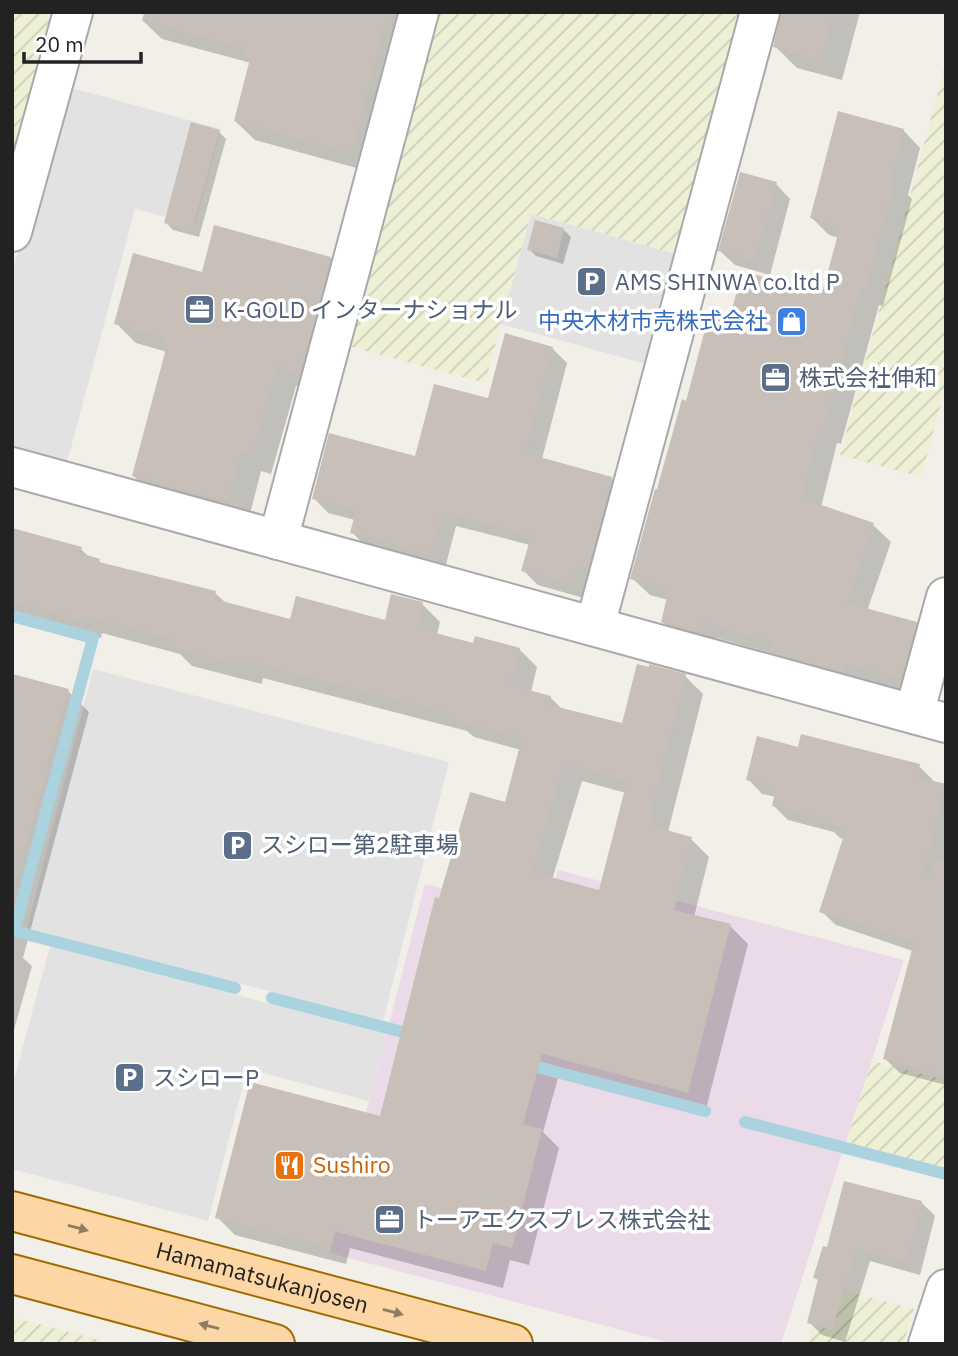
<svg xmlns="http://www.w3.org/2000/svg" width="958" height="1356" viewBox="0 0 958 1356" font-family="'IBM Plex Sans','Noto Sans JP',sans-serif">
<defs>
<pattern id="farmland-furrows" width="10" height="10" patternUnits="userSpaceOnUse" patternTransform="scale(1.75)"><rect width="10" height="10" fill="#eef0d5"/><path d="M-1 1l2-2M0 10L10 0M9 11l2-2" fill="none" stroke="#ccceb7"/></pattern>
</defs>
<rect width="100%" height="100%" fill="#f2efe9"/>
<polygon fill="#ebdbe8" points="558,870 904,960 781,1344 674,1344 330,1253 425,884 546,915"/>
<g fill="url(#farmland-furrows)">
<polygon points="12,12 61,12 12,187"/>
<polygon points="435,12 745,12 680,255 531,214 485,383 345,345"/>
<polygon points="946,62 946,385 921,477 840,455"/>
<polygon points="872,1061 946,1080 946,1168 846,1142"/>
<polygon points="826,1286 914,1309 903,1344 807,1344"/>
<polygon points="12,1317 114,1344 12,1344"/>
</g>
<g fill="#e2e2e2">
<polygon points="65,86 221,129 195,224 135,209 66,466 12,452 12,274"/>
<polygon points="531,214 680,255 650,365 501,324"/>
<polygon points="93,669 449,762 383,1021 27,928"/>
<polygon points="50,946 386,1034 369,1101 247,1069 208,1221 12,1169 12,1087"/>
</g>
<g fill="#0003" fill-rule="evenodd">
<polygon points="142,12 411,12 371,172 255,140 235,121 251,63 162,39 142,20 144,14"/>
<polygon points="783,12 860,12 842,80 797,68 775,46"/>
<polygon points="903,130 920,148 908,195 912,199 883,306 879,305 841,444 837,443 821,507 873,525 891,542 867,611 916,623 933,641 918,695 863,680 861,688 788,669 774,654 717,638 714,648 680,639 662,622 668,600 650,595 632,578 687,403 731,319 823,295 839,238 829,235 812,218"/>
<polygon points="219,132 226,139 199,237 173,230 166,223"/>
<polygon points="776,184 790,199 770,275 735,265 720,251"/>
<polygon points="564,230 571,237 563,264 536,256 529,249"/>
<polygon points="330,258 350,278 319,393 296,386 271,474 261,471 248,522 154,496 134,476 167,352 136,343 116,323 203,274"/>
<polygon points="506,336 553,349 567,363 542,459 612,479 626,493 587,599 538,585 523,570 530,545 456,526 445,568 366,547 352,532 355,520 328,513 314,498 416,458 489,400"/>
<path d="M13,530L81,549L90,558L99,561L103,565L215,593L227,604L291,621L386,622L422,604L440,622L437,635L475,645L519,649L537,667L531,692L550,697L563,710L623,725L685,676L703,694L668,832L691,839L709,857L694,917L730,926L748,944L706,1109L560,1071L543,1132L559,1148L529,1265L510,1260L503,1288L350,1248L346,1264L235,1235L217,1217L381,1118L440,900L507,804L521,750L474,737L467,731L263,678L262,684L192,666L180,654L102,633L101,638L53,625L52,629L12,618ZM582,781L626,793L600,892L552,880Z"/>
<polygon points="12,676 68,691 89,712 23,958 32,966 12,1037"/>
<polygon points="799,749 919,766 933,780 933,783 946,786 946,1085 900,1073 885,1059 913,951 836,925 821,911 844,839 840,838 834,832 788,820 774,806 776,797 762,794 748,779"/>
<polygon points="921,1202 935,1216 920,1275 870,1261 845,1342 822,1335 809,1322 819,1282 815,1277 828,1250"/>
</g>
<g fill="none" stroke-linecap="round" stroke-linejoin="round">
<g stroke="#aad3df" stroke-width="12">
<polyline points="12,616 93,638 14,931 235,988"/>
<polyline points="272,998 418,1036"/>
<polyline points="522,1063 705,1111"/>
<polyline points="745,1122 946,1174"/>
</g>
</g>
<g fill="#c7bfb8" fill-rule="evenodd">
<polygon points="149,12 388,12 352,154 234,121 250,59 244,58 246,49 147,22"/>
<polygon points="781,12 834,12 821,60 773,47"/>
<polygon points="838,111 904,129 891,179 895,180 866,290 861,289 824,428 820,427 801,498 874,523 847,603 917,622 901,679 846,664 844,672 769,652 772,642 700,622 697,632 661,622 669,589 630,579 655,489 657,489 682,399 686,401 710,311 730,317 742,271 822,293 840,227 810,218"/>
<polygon points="191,122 220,130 192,231 164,223"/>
<polygon points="740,172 777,182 755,261 718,251"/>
<polygon points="535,220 564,228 557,258 527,250"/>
<polygon points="214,225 331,257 300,374 277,367 252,455 241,452 228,503 132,476 167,345 163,344 165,338 114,324 133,253 202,272"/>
<polygon points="505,333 553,347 525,453 612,477 588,568 578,565 573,585 521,571 531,536 442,512 430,555 350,533 356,510 312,499 329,433 415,456 434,384 488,398"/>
<path d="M12,528L82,547L80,553L100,559L99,562L216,591L214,599L290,619L296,596L385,620L391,594L423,602L417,628L473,643L475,636L520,648L510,685L551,696L549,705L622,723L637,664L649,667V664L686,674L649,818H652L651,826L692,837L674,910L731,924L688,1093L542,1054L523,1124L542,1129L512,1248L493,1243L486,1271L333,1231L329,1248L215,1218L250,1082L380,1116L435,897L439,898L470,792L505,802L522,738L454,720L455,715L245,661L244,667L172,648L175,640L85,616L83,621L12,602ZM564,764L627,781L599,890L532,872Z"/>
<polygon points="12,674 69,689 22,862 12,861"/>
<polygon points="801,734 920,764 917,777 946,784 923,874 931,876 935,860 946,862 946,1076 883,1059 914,942 819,912 846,829 824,824 825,820 772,806 776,788 746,780 757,736 798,747"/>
<polygon points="844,1181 922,1201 907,1262 857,1249 832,1330 807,1323 818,1279 813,1278 823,1246 827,1247"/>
</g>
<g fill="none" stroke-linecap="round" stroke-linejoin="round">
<defs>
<g id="street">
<polyline points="12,232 73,12"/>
<polyline points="12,467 946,723"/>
<polyline points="278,540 419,12"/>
<polyline points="595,626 760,12"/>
<polyline points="914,714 946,597"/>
<polyline points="928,1344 946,1289"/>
</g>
<g id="primary">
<path id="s1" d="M12,1211L513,1344"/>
<polyline points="12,1274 275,1344"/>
</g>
</defs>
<use href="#street" stroke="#a9a9a9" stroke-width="42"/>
<use href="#primary" stroke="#a06b00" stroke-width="42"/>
<use href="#street" stroke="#fff" stroke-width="38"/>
<use href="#primary" stroke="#fcd6a4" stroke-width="38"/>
</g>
<defs><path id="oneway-solid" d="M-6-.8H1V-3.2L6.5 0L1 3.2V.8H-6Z" transform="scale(1.75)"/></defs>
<g fill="#8f7c63">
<use href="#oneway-solid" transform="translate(78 1228) rotate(15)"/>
<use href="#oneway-solid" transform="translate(393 1312) rotate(15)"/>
<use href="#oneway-solid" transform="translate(209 1326) rotate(-165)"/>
</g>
<defs>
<symbol id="parking-square" viewBox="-11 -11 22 22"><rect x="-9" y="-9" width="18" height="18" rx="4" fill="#5c6f8a" stroke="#fff"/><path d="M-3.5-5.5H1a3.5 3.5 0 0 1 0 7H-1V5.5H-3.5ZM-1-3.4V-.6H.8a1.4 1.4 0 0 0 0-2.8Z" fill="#fff"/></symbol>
<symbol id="office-square" viewBox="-11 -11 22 22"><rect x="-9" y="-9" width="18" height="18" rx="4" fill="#5c6f8a" stroke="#fff"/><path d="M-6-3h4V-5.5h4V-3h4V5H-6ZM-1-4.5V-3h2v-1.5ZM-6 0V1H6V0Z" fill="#fff"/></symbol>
<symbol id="shop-square" viewBox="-11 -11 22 22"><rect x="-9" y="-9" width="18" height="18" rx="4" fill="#3f7fe0" stroke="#fff"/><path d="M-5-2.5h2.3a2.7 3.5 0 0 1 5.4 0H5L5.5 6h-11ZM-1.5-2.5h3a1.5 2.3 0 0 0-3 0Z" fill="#fff"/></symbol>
<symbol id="restaurant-square" viewBox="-11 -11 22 22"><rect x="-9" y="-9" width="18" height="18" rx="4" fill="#e8710a" stroke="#fff"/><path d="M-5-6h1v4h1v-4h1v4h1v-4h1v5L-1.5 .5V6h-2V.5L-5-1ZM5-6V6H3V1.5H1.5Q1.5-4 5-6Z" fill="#fff"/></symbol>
</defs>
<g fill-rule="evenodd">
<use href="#parking-square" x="574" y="264" width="35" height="35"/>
<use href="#office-square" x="182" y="292" width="35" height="35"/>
<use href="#shop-square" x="774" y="304" width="35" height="35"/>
<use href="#office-square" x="758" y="360" width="35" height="35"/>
<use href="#parking-square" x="220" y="828" width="35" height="35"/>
<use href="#parking-square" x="112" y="1060" width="35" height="35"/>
<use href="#restaurant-square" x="272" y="1148" width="35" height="35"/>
<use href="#office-square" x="372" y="1202" width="35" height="35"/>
</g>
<g text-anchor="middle" stroke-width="7" stroke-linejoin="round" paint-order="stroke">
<g font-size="23" fill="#4e5e75" stroke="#fff" text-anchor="start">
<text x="615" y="290">AMS SHINWA co.ltd P</text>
<text x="223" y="318">K-GOLD インターナショナル</text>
<text x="799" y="386">株式会社伸和</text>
<text x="261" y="853">スシロー第2駐車場</text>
<text x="153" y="1086">スシローP</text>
<text x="413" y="1228">トーアエクスプレス株式会社</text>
</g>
<g font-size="23" fill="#366cbe" stroke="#fff" text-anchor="end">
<text x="768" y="329">中央木材市売株式会社</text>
</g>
<g font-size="23" fill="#c56008" stroke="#fff" text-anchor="start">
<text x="313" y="1173">Sushiro</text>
</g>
<g font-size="23" fill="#222" stroke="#fff">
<text dy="8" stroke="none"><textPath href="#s1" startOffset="259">Hamamatsukanjosen</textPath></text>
</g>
</g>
<rect width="958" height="1356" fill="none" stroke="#222222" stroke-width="28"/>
<path d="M24 52v10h117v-10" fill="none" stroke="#222222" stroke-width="3.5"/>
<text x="35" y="52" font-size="21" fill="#222222" stroke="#ffffff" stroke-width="5" paint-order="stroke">20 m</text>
</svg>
